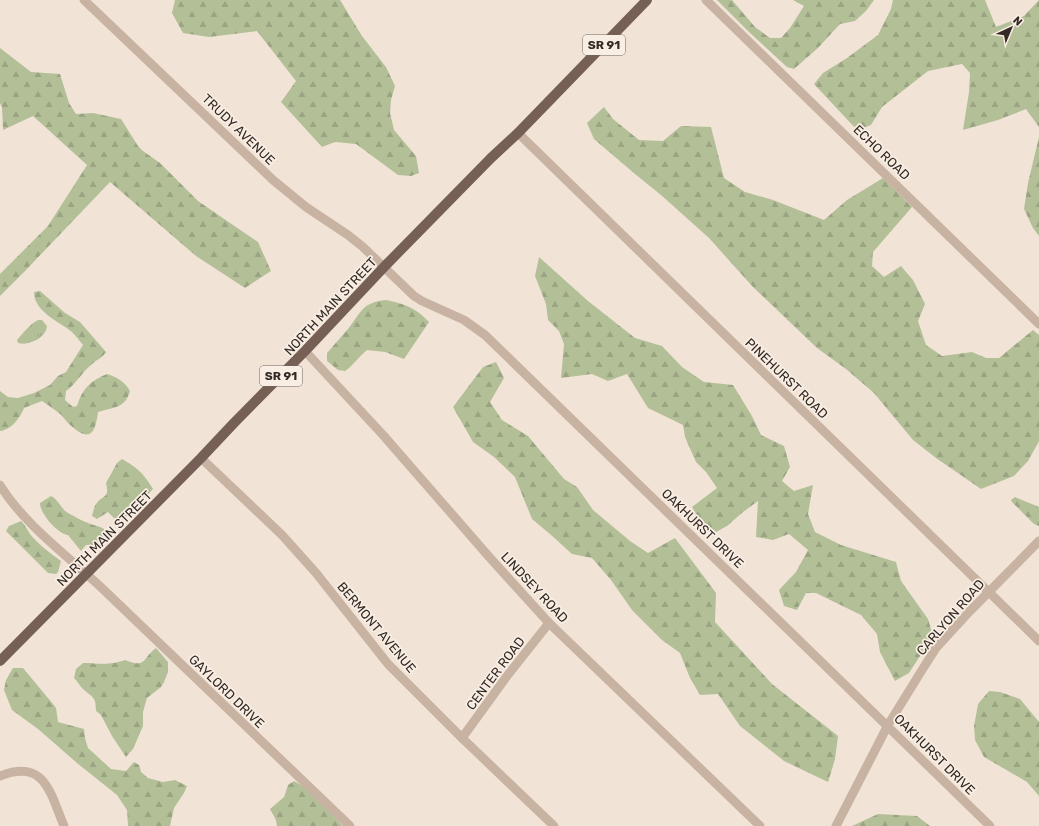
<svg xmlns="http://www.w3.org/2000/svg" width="1039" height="826" viewBox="0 0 1039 826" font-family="Rubik,sans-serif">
<defs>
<pattern id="grass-tufts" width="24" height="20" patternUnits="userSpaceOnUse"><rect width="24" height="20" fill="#b3bf97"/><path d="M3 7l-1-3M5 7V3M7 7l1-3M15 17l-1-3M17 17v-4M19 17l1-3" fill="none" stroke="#9aa482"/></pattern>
<pattern id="forest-firs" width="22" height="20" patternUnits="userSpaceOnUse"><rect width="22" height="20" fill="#b3bf97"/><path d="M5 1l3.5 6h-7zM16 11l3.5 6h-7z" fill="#9aa482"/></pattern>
</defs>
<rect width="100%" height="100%" fill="#f1e4d7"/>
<path fill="url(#grass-tufts)" d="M38,320H42L47,326C46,338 29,346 18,343L17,340C23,333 30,324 38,320Z"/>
<g fill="url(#forest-firs)">
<polygon points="175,0 340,0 362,36 386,67 395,86 391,100 390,113 394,130 416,156 419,173 411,176 398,175 356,144 335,142 322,147 281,102 296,81 257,31 209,37 183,33 172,13"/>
<polygon points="717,0 732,0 755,27 770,38 781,38 790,28 804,6 793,0 874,0 866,11 855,21 840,24 818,48 794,69 787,67 750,33"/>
<polygon points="893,0 985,0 996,27 1024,16 1039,0 1039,127 1026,109 998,120 963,130 969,92 970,73 962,64 928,71 882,107 871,125 857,130 814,84 823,73 847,58 878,35 891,9"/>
<polygon points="0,48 31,72 60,74 69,103 76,114 93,113 121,119 138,146 143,151 160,163 198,201 258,242 271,271 245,288 196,256 110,182 25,271 0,296 0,274 48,226 87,165 33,116 3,130 2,107 0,103"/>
<polygon points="604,107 613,119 639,140 663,141 681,126 711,127 724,178 745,192 773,200 824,220 847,200 883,178 912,207 873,252 872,266 884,277 901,266 913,280 925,304 918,321 926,345 942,356 972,352 986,358 999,358 1033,330 1039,335 1039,441 1028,461 1014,476 981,489 936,458 913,440 874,393 846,369 817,348 753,287 709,238 661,195 635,174 594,139 587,123"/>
<polygon points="1039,137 1039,236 1033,228 1024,209 1028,183"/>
<polygon points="539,257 588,301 635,338 662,346 682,367 704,382 733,385 752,416 761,435 784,446 790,467 782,481 794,491 813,485 808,514 815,532 841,545 896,562 901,581 928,619 933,636 909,673 895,681 880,652 877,634 861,615 816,593 806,593 797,610 784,606 779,590 796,572 808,550 789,534 773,540 756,537 758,501 743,512 727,526 716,532 699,519 692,507 717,488 706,472 696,462 685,437 683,425 648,408 627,374 608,381 592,374 561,378 564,344 559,331 548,320 546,304 535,276"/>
<path d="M40,291L65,313L80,322L106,352C102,358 98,359 92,364C82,372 76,384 66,391L65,400L73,407L77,406C82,389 91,380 107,374C117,377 125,382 130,391C125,409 113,407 98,412C95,437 88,442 68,423C65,420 63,416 60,414C54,409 48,405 42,401L24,408C20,418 11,430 0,431V391L8,397L18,398L34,393L50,385L58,376L66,372L83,345C78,339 74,333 68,329C55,320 34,310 34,292Z"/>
<path d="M386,300C405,304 416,308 429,322L404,359L385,352L367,350C358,357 354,365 345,371L338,370L327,361V353C334,345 341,337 348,329C361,313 362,302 386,300Z"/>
<polygon points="496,362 504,378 490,402 502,420 528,436 564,479 577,487 593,510 630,541 648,553 675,538 716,593 715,622 772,684 838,736 835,759 828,782 784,761 740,726 718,694 700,695 690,678 680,653 662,640 632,610 611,580 592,558 572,554 550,534 532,519 515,477 494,457 473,442 453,407 483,367"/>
<path d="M122,459C138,468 144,474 153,489L125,518L120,521L114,518L108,512L97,519L92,516C93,513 94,507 96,504C103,494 110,499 106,483L117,463Z"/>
<path d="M51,496C59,500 61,509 68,513C74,516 82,521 88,523C95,526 100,526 106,530L107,538L96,545H86L81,551L68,535C58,534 40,514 40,503Z"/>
<polygon points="1015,497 1039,507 1039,526 1034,524 1012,502 1011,500"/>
<path d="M21,521C25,525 27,529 30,534C39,545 50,553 61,561L58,572L56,574L48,573L6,531L9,526Z"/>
<path d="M156,648L168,662V672L164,682L161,687L147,698L143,712V726L133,749L126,757L112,736L101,715L96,711C96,696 92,697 83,689C80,686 77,681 74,678L76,669L83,663C100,663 108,666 125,660C147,669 142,658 156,648Z"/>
<polygon points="13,668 23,668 53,704 56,708 58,722 84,729 85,738 88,748 111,769 126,771 134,762 139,765 141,772 148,778 163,782 175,780 187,786 184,793 174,808 170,826 128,826 127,810 117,795 77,763 38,729 12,710 4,690 6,680"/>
<polygon points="989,691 1000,692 1020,699 1039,722 1039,796 1027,782 984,757 975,740 974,726 978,704"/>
<polygon points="294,781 306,788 343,826 277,826 276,820 270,809 284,797 288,785"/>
<polygon points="878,814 917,816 930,826 852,826"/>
</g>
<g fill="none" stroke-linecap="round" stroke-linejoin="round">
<g stroke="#c8b3a3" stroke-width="9">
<polyline points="84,0 273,180 306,207 348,235 363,247 414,296 422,301 464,320 485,335 990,826"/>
<polyline points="706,0 1039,324"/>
<polyline points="518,133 1039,641"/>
<polyline points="305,351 383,435 491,559 549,623 760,826"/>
<polyline points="201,458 282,535 316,573 388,664 462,738 554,826"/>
<path d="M0,485C25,526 71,558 106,592C187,670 268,748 350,826"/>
<polyline points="462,738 507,676 549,623"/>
<path d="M0,776C45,758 50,793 64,826"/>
<polyline points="836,826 888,725 922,670 936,648 969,612 1039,541"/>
</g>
<polyline stroke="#766056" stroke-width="10" points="0,661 201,458 233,424 305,351 384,267 491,158 518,133 647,0"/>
</g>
<g text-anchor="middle" stroke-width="3.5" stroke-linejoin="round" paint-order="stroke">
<g fill="#f9eee3" stroke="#6e645e" stroke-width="1">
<rect x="583" y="35" width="42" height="20" rx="3"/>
<rect x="260" y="366" width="42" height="20" rx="3"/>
</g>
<g font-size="12" font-weight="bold" fill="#332925">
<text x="604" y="49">SR 91</text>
<text x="281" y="380">SR 91</text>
</g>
<g font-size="13" fill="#332925" stroke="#f9eee3">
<text transform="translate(239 129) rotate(44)" y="5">TRUDY AVENUE</text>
<text transform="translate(882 152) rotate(44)" y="5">ECHO ROAD</text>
<text transform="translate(330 306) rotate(-47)" y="5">NORTH MAIN STREET</text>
<text transform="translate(787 378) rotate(44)" y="5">PINEHURST ROAD</text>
<text transform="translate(703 528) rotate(44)" y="5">OAKHURST DRIVE</text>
<text transform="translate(104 538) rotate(-45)" y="5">NORTH MAIN STREET</text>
<text transform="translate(535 587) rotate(47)" y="5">LINDSEY ROAD</text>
<text transform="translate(950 617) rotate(-49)" y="5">CARLYON ROAD</text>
<text transform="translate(377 627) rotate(50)" y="5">BERMONT AVENUE</text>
<text transform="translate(495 673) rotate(-53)" y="5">CENTER ROAD</text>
<text transform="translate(227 691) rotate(44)" y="5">GAYLORD DRIVE</text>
<text transform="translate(935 754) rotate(45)" y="5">OAKHURST DRIVE</text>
</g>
</g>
<g transform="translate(1011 28) rotate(44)" stroke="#f9eee3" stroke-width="3" paint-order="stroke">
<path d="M0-3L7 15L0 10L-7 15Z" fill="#332925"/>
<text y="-6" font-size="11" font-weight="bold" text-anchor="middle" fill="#332925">N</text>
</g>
</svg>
